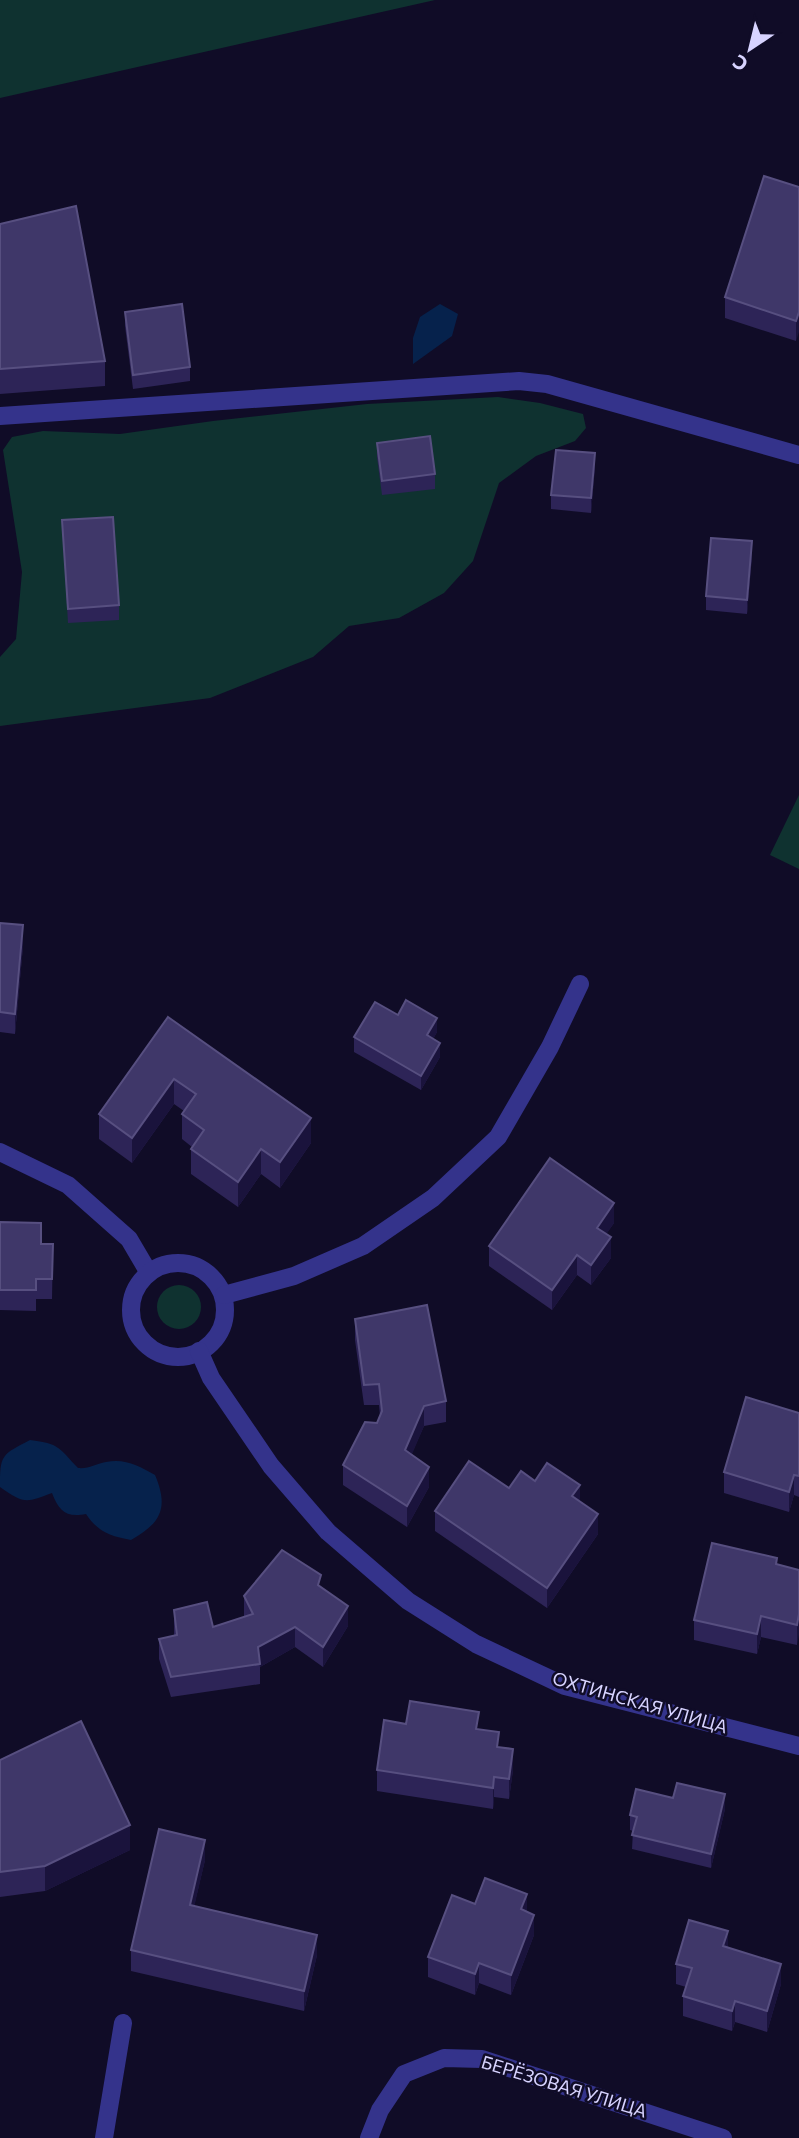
<svg xmlns="http://www.w3.org/2000/svg" width="799" height="2138" viewBox="0 0 799 2138" font-family="Commissioner,sans-serif">
<rect width="100%" height="100%" fill="#100c27"/>
<g fill="#0f3230">
<polygon points="0,0 435,0 0,98"/>
<polygon points="498,397 540,403 583,414 586,428 575,441 536,456 499,483 473,561 444,593 399,618 349,626 313,657 210,698 0,726 0,657 16,639 22,572 3,450 12,437 43,431 120,434 213,421 367,404"/>
<polygon points="799,795 799,869 770,855"/>
<circle cx="179" cy="1307" r="22"/>
</g>
<g fill="#06224c">
<polygon points="440,304 458,314 452,336 413,364 413,338 420,317"/>
<path d="M30,1440C60,1444 58,1447 78,1468C89,1469 95,1464 106,1462C125,1458 139,1466 155,1475C169,1508 161,1523 131,1540C110,1536 98,1532 86,1514C66,1518 59,1511 52,1493C26,1503 24,1504 0,1487C0,1455 1,1455 30,1440Z"/>
</g>
<g fill="none" stroke-linecap="round" stroke-linejoin="round">
<polyline stroke="#34338b" stroke-width="18" points="104,2138 123,2023"/>
<g stroke="#34338b" stroke-width="18">
<polyline points="0,416 519,381 547,384 799,455"/>
<polyline points="0,1152 68,1185 129,1239 149,1273"/>
<circle cx="178" cy="1310" r="47"/>
<polyline points="224,1295 294,1276 363,1246 433,1198 498,1137 550,1047 580,984"/>
<polyline points="199,1351 211,1378 271,1466 328,1532 408,1601 476,1644 565,1686 799,1746"/>
<polyline points="369,2138 380,2110 404,2074 444,2058 482,2059 723,2138"/>
</g>
</g>
<g fill="#2d2457">
<polygon points="799,187 796,341 725,318 725,297"/>
<polygon points="0,224 105,361 105,386 0,394"/>
<polygon points="125,312 190,367 190,381 133,389 125,326"/>
<polygon points="377,443 435,474 435,489 382,495 377,457"/>
<polygon points="595,467 591,513 551,509 551,495"/>
<polygon points="62,520 119,605 119,620 68,623"/>
<polygon points="752,556 747,614 706,610 706,596"/>
<polygon points="0,923 23,946 15,1034 0,1032"/>
<polygon points="398,1015 437,1032 433,1039 440,1057 421,1090 354,1052 354,1037"/>
<polygon points="168,1017 311,1143 280,1188 261,1174 238,1207 191,1174 191,1149 192,1147 182,1139 182,1114 184,1111 174,1104 132,1163 99,1139 99,1114"/>
<polygon points="0,1222 41,1244 53,1244 52,1299 36,1299 36,1311 0,1310"/>
<polygon points="614,1223 606,1234 611,1258 591,1285 577,1275 552,1310 489,1266 489,1246"/>
<polygon points="355,1319 446,1401 446,1422 424,1426 411,1455 429,1487 407,1527 343,1485 343,1465 377,1423 380,1416 379,1405 364,1405 355,1340"/>
<polygon points="799,1413 799,1497 794,1495 789,1512 724,1493 724,1472"/>
<polygon points="535,1481 580,1502 598,1534 547,1608 435,1531 435,1511"/>
<polygon points="777,1565 799,1570 797,1645 761,1637 757,1654 694,1640 694,1620"/>
<polygon points="321,1587 348,1626 323,1667 295,1647 260,1667 260,1684 171,1697 159,1659 159,1639 174,1636 174,1610 213,1627 244,1617 244,1596"/>
<polygon points="406,1724 479,1729 499,1747 513,1770 509,1799 494,1797 493,1809 377,1791 377,1770"/>
<polygon points="0,1760 130,1850 45,1891 0,1897"/>
<polygon points="673,1798 725,1809 711,1868 632,1849 633,1831 630,1830 630,1815"/>
<polygon points="205,1860 194,1906 317,1955 304,2011 131,1971 131,1950"/>
<polygon points="475,1904 527,1912 534,1935 511,1995 479,1983 475,1995 428,1977 428,1957"/>
<polygon points="728,1948 781,1984 767,2032 735,2022 732,2031 683,2016 683,1996 686,1987 676,1984 676,1964"/>
</g>
<g fill="#1a133c">
<polygon points="799,312 799,332 796,341 796,321"/>
<polygon points="595,453 595,467 591,513 591,498"/>
<polygon points="752,541 752,556 747,614 747,600"/>
<polygon points="23,925 23,946 15,1034 15,1014"/>
<polygon points="437,1018 437,1032 427,1050 427,1035"/>
<polygon points="440,1043 440,1057 421,1090 421,1076"/>
<polygon points="174,1079 174,1104 132,1163 132,1138"/>
<polygon points="311,1118 311,1143 280,1188 280,1162"/>
<polygon points="261,1149 261,1174 238,1207 238,1182"/>
<polygon points="614,1203 614,1223 597,1248 597,1228"/>
<polygon points="611,1237 611,1258 591,1285 591,1265"/>
<polygon points="577,1255 577,1275 552,1310 552,1290"/>
<polygon points="424,1406 424,1426 405,1471 405,1450"/>
<polygon points="429,1467 429,1487 407,1527 407,1506"/>
<polygon points="794,1475 794,1495 789,1512 789,1492"/>
<polygon points="580,1485 580,1505 572,1496"/>
<polygon points="598,1514 598,1534 547,1608 547,1588"/>
<polygon points="348,1606 348,1626 323,1667 323,1647"/>
<polygon points="799,1614 799,1635 797,1645 797,1625"/>
<polygon points="761,1616 761,1637 757,1654 757,1634"/>
<polygon points="295,1627 295,1647 260,1667 258,1647"/>
<polygon points="513,1749 513,1770 509,1799 509,1779"/>
<polygon points="494,1777 494,1797 493,1809 493,1788"/>
<polygon points="725,1794 725,1809 711,1868 711,1854"/>
<polygon points="130,1825 130,1850 45,1891 45,1866"/>
<polygon points="205,1840 205,1860 190,1925 190,1905"/>
<polygon points="527,1894 527,1915 521,1909"/>
<polygon points="534,1915 534,1935 511,1995 511,1975"/>
<polygon points="728,1931 728,1951 723,1946"/>
<polygon points="317,1935 317,1955 304,2011 304,1991"/>
<polygon points="479,1963 479,1983 475,1995 475,1974"/>
<polygon points="781,1964 781,1984 767,2032 767,2011"/>
<polygon points="735,2001 735,2022 732,2031 732,2011"/>
</g>
<g fill="#3f3769" stroke="#574f80" stroke-width="2">
<polygon points="764,176 799,187 799,312 796,321 725,297"/>
<polygon points="76,206 105,361 0,369 0,224"/>
<polygon points="182,304 190,367 133,375 125,312"/>
<polygon points="430,436 435,474 382,481 377,443"/>
<polygon points="556,450 595,453 591,498 551,495"/>
<polygon points="113,517 119,605 68,609 62,520"/>
<polygon points="711,538 752,541 747,600 706,596"/>
<polygon points="0,923 23,925 15,1014 0,1012"/>
<polygon points="406,1000 437,1018 427,1035 440,1043 421,1076 354,1037 375,1002 398,1015"/>
<polygon points="168,1017 311,1118 280,1162 261,1149 238,1182 191,1149 204,1130 182,1114 196,1094 174,1079 132,1138 99,1114"/>
<polygon points="550,1158 614,1203 597,1228 611,1237 591,1265 577,1255 552,1290 489,1246"/>
<polygon points="0,1222 41,1223 41,1244 53,1244 52,1279 36,1279 36,1290 0,1290"/>
<polygon points="427,1305 446,1401 424,1406 405,1450 429,1467 407,1506 343,1465 365,1422 377,1423 382,1411 379,1384 364,1385 355,1319"/>
<polygon points="746,1397 799,1413 799,1476 794,1475 789,1492 724,1472"/>
<polygon points="469,1461 509,1488 521,1471 535,1481 547,1463 580,1485 572,1496 598,1514 547,1588 435,1511"/>
<polygon points="712,1543 777,1558 776,1564 799,1570 799,1614 797,1625 761,1616 757,1634 694,1620"/>
<polygon points="282,1550 321,1575 318,1585 348,1606 323,1647 295,1627 258,1647 260,1664 171,1677 159,1639 177,1635 174,1610 207,1602 213,1627 253,1614 244,1596"/>
<polygon points="410,1701 479,1712 476,1729 499,1732 497,1747 513,1749 509,1779 494,1777 493,1788 377,1770 384,1720 406,1724"/>
<polygon points="81,1721 130,1825 45,1866 0,1872 0,1760"/>
<polygon points="677,1783 725,1794 711,1854 632,1835 637,1817 630,1815 636,1789 673,1798"/>
<polygon points="159,1829 205,1840 190,1905 317,1935 304,1991 131,1950"/>
<polygon points="485,1878 527,1894 521,1909 534,1915 511,1975 479,1963 475,1974 428,1957 452,1895 475,1904"/>
<polygon points="689,1920 728,1931 723,1946 781,1964 767,2011 735,2001 732,2011 683,1996 692,1968 676,1964"/>
</g>
<g text-anchor="middle" stroke-width="5" stroke-linejoin="round" paint-order="stroke">
<g font-size="18" fill="#d7d3ff" stroke="#100c27">
<text transform="translate(640 1703) rotate(16)" y="6">ОХТИНСКАЯ УЛИЦА</text>
<text transform="translate(564 2087) rotate(17)" y="6">БЕРЁЗОВАЯ УЛИЦА</text>
</g>
</g>
<g transform="translate(750 49) rotate(215)" stroke="#100c27" stroke-width="5" paint-order="stroke">
<path d="M0-5L12 26L0 18L-12 26Z" fill="#d7d3ff"/>
<text y="-10" font-size="19" font-weight="bold" text-anchor="middle" fill="#d7d3ff">С</text>
</g>
</svg>
